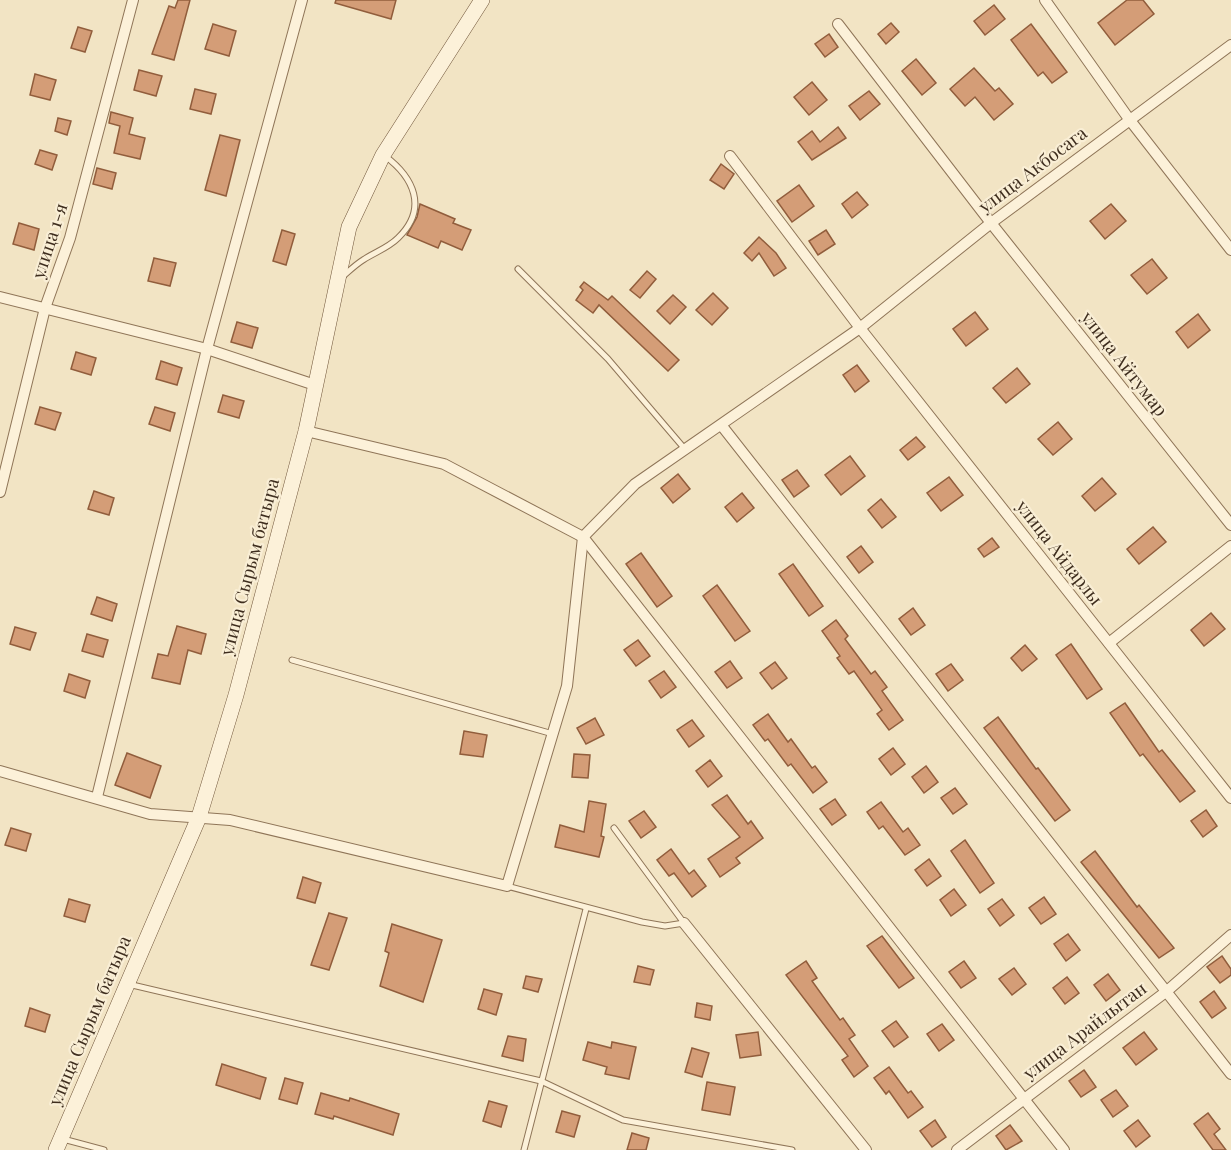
<svg xmlns="http://www.w3.org/2000/svg" width="1231" height="1150" viewBox="0 0 1231 1150" font-family="'Playfair Display',serif">
<rect width="100%" height="100%" fill="#f2e4c4"/>
<g fill="#d49d77" stroke="#915d3c" stroke-width="1.5">
<polygon points="178,0 190,0 174,60 152,54 169,6 175,8"/>
<polygon points="336,0 396,0 391,19 335,3"/>
<polygon points="1127,0 1143,0 1154,14 1115,45 1098,23"/>
<polygon points="994,5 1005,19 985,35 974,21"/>
<polygon points="891,23 899,32 886,44 878,34"/>
<polygon points="213,24 236,31 229,56 205,49"/>
<polygon points="1031,24 1067,72 1052,83 1043,72 1038,76 1011,40"/>
<polygon points="78,27 92,31 85,52 71,48"/>
<polygon points="829,34 838,47 825,57 815,44"/>
<polygon points="916,59 936,83 922,95 902,71"/>
<polygon points="974,68 995,91 999,88 1013,104 994,120 975,97 965,106 950,89"/>
<polygon points="139,70 162,76 156,96 134,90"/>
<polygon points="35,74 56,80 50,100 30,95"/>
<polygon points="812,82 827,100 809,115 794,97"/>
<polygon points="195,89 216,94 211,114 190,109"/>
<polygon points="869,91 880,104 860,120 849,106"/>
<polygon points="111,112 133,118 129,134 145,138 140,159 114,153 120,126 109,123"/>
<polygon points="58,118 71,121 67,135 55,131"/>
<polygon points="838,127 846,138 812,160 798,142 812,131 820,142"/>
<polygon points="220,135 240,140 226,196 205,190"/>
<polygon points="40,150 57,155 52,170 35,164"/>
<polygon points="721,164 734,174 724,189 710,180"/>
<polygon points="97,168 116,173 112,189 93,184"/>
<polygon points="799,185 814,206 792,222 777,201"/>
<polygon points="857,192 868,205 852,218 842,204"/>
<polygon points="420,204 455,219 453,223 471,230 462,250 441,241 438,248 407,235 417,217"/>
<polygon points="1111,204 1126,221 1105,239 1090,221"/>
<polygon points="19,223 39,229 34,250 13,244"/>
<polygon points="282,230 295,234 286,265 273,261"/>
<polygon points="826,230 835,244 818,255 809,241"/>
<polygon points="759,237 776,253 786,268 774,276 759,253 752,261 744,253"/>
<polygon points="154,258 176,263 170,286 148,281"/>
<polygon points="1152,259 1167,278 1147,294 1131,275"/>
<polygon points="647,271 656,279 640,298 630,290"/>
<polygon points="584,282 608,300 612,296 679,360 668,371 599,305 593,313 576,300 583,290 580,287"/>
<polygon points="713,293 728,308 712,325 696,310"/>
<polygon points="673,295 686,307 670,324 657,311"/>
<polygon points="975,312 988,329 966,346 953,329"/>
<polygon points="1198,314 1210,330 1188,348 1176,332"/>
<polygon points="237,322 258,328 252,348 231,342"/>
<polygon points="76,352 96,358 91,375 71,369"/>
<polygon points="161,361 182,368 177,385 156,379"/>
<polygon points="857,365 869,381 855,392 843,375"/>
<polygon points="1017,368 1030,384 1006,403 993,388"/>
<polygon points="223,395 244,401 239,418 218,412"/>
<polygon points="40,407 61,413 55,430 35,424"/>
<polygon points="155,407 175,413 170,431 149,424"/>
<polygon points="1058,422 1072,439 1053,455 1038,439"/>
<polygon points="916,437 925,447 908,460 900,450"/>
<polygon points="850,456 865,476 841,495 825,475"/>
<polygon points="797,470 809,486 794,497 782,480"/>
<polygon points="678,474 690,489 673,503 661,488"/>
<polygon points="949,477 963,495 941,511 927,493"/>
<polygon points="1102,478 1116,494 1095,511 1082,496"/>
<polygon points="94,491 114,498 109,515 88,509"/>
<polygon points="742,493 754,508 737,522 725,507"/>
<polygon points="881,499 896,517 882,528 868,510"/>
<polygon points="1153,527 1166,542 1139,564 1127,549"/>
<polygon points="992,538 999,547 984,557 978,549"/>
<polygon points="861,546 873,562 859,573 847,557"/>
<polygon points="641,553 672,596 657,607 626,564"/>
<polygon points="793,564 823,606 809,616 779,574"/>
<polygon points="717,585 750,631 735,641 703,596"/>
<polygon points="97,597 117,604 112,621 91,614"/>
<polygon points="913,608 925,625 911,635 899,619"/>
<polygon points="1211,613 1225,629 1204,646 1191,630"/>
<polygon points="836,620 848,636 845,639 871,674 875,671 887,687 882,691 903,720 889,730 877,714 882,710 854,671 849,674 837,658 840,656 822,631"/>
<polygon points="177,626 206,634 201,654 188,650 180,684 152,678 158,654 168,656"/>
<polygon points="15,627 36,633 30,650 10,644"/>
<polygon points="87,634 108,640 103,657 82,651"/>
<polygon points="638,640 650,656 636,666 624,650"/>
<polygon points="1071,644 1102,689 1087,699 1056,655"/>
<polygon points="1025,645 1037,659 1022,671 1011,658"/>
<polygon points="730,661 742,678 727,688 715,672"/>
<polygon points="775,662 787,678 772,689 760,673"/>
<polygon points="951,664 963,680 948,691 936,674"/>
<polygon points="664,671 676,687 661,698 649,681"/>
<polygon points="69,674 90,681 85,698 64,691"/>
<polygon points="1125,703 1159,752 1162,750 1195,791 1180,802 1143,754 1140,756 1110,713"/>
<polygon points="768,714 788,742 791,739 812,768 815,766 827,782 813,793 791,764 788,766 768,739 765,741 753,725"/>
<polygon points="998,717 1036,769 1038,768 1070,810 1055,821 984,728"/>
<polygon points="595,718 604,735 586,744 577,728"/>
<polygon points="692,720 704,736 689,747 677,730"/>
<polygon points="464,731 487,735 483,757 460,754"/>
<polygon points="893,748 905,764 891,775 879,759"/>
<polygon points="127,753 161,766 150,798 115,785"/>
<polygon points="574,754 590,755 588,778 572,777"/>
<polygon points="710,760 722,776 708,787 696,771"/>
<polygon points="926,766 938,782 924,793 912,777"/>
<polygon points="955,788 967,804 953,814 941,798"/>
<polygon points="727,795 748,824 751,821 763,838 736,858 740,863 720,877 708,859 740,837 712,805"/>
<polygon points="835,799 846,815 832,825 820,809"/>
<polygon points="589,801 606,804 601,836 604,837 599,857 555,847 560,825 584,832"/>
<polygon points="881,802 903,832 908,828 920,845 905,855 883,826 879,829 867,812"/>
<polygon points="1206,810 1217,826 1203,837 1191,821"/>
<polygon points="644,811 656,827 641,838 629,821"/>
<polygon points="11,828 31,834 26,851 5,845"/>
<polygon points="965,840 994,883 980,893 951,851"/>
<polygon points="671,849 689,874 694,870 706,886 692,897 674,873 669,876 657,860"/>
<polygon points="1095,851 1137,907 1139,905 1174,948 1159,958 1081,862"/>
<polygon points="929,859 941,876 927,886 915,870"/>
<polygon points="303,877 321,883 315,903 297,898"/>
<polygon points="954,889 966,905 951,916 940,900"/>
<polygon points="1044,897 1056,914 1041,924 1029,908"/>
<polygon points="69,899 90,905 85,922 64,916"/>
<polygon points="1002,899 1014,915 1000,926 988,909"/>
<polygon points="329,913 347,918 329,970 311,965"/>
<polygon points="392,924 442,940 423,1002 380,986 389,953 385,951"/>
<polygon points="1068,934 1080,950 1066,961 1054,944"/>
<polygon points="882,936 914,978 899,988 867,946"/>
<polygon points="1222,956 1231,969 1231,975 1220,983 1207,967"/>
<polygon points="806,961 817,978 812,981 840,1020 843,1018 855,1035 849,1039 868,1066 854,1077 842,1060 848,1056 786,975"/>
<polygon points="964,961 976,978 961,988 949,972"/>
<polygon points="638,966 654,970 650,985 634,982"/>
<polygon points="1014,968 1026,984 1012,995 999,979"/>
<polygon points="1108,974 1120,990 1106,1001 1094,985"/>
<polygon points="526,976 542,979 538,992 523,988"/>
<polygon points="1067,977 1079,993 1065,1004 1053,988"/>
<polygon points="484,989 502,994 496,1015 478,1009"/>
<polygon points="1214,991 1226,1008 1212,1018 1200,1002"/>
<polygon points="697,1003 712,1006 710,1020 695,1017"/>
<polygon points="30,1008 50,1015 45,1032 25,1026"/>
<polygon points="896,1021 908,1037 894,1047 882,1031"/>
<polygon points="942,1024 954,1040 939,1051 927,1034"/>
<polygon points="758,1032 761,1055 740,1058 736,1035"/>
<polygon points="1144,1032 1157,1049 1136,1065 1123,1048"/>
<polygon points="508,1036 526,1039 523,1061 502,1056"/>
<polygon points="588,1042 611,1048 612,1042 636,1047 629,1079 605,1074 607,1067 583,1060"/>
<polygon points="692,1048 709,1053 702,1077 685,1072"/>
<polygon points="222,1064 266,1078 260,1099 216,1085"/>
<polygon points="889,1067 908,1093 911,1091 923,1107 908,1118 889,1091 886,1094 874,1078"/>
<polygon points="1084,1070 1096,1087 1081,1097 1069,1081"/>
<polygon points="285,1078 303,1083 297,1104 279,1099"/>
<polygon points="707,1082 735,1087 730,1115 702,1110"/>
<polygon points="1116,1090 1128,1106 1113,1117 1101,1100"/>
<polygon points="321,1093 349,1101 350,1098 399,1114 393,1135 334,1116 333,1119 315,1114"/>
<polygon points="489,1101 507,1106 501,1127 483,1121"/>
<polygon points="562,1111 580,1116 574,1137 556,1132"/>
<polygon points="1208,1113 1220,1129 1214,1134 1226,1150 1213,1150 1194,1124"/>
<polygon points="935,1120 946,1137 932,1147 920,1131"/>
<polygon points="1138,1120 1150,1136 1136,1147 1124,1131"/>
<polygon points="1010,1125 1022,1141 1006,1150 996,1136"/>
<polygon points="632,1133 649,1138 646,1150 627,1150"/>
</g>
<g fill="none" stroke-linecap="round" stroke-linejoin="round">
<defs>
<g id="lane">
<polyline points="518,269 608,359 684,448"/>
<path d="M341,278C348,272 355,265 363,260C375,252 388,248 398,238C429,208 413,177 385,156"/>
<polyline points="292,660 553,734"/>
<polyline points="507,886 642,922 665,926 684,923 614,828"/>
<polyline points="128,984 541,1081 623,1120 792,1150"/>
<polyline points="63,1139 104,1150"/>
<polyline points="524,1150 586,909"/>
</g>
<g id="street">
<polyline points="1045,0 1129,119 1231,250"/>
<polyline points="838,24 991,223 1231,525"/>
<polyline points="730,156 860,328 1231,798"/>
<polyline points="0,297 207,349 315,385"/>
<polyline points="722,426 1231,1074"/>
<polyline points="306,431 444,464 583,537 1064,1150"/>
<polyline points="0,492 45,308 70,238 133,0"/>
<polyline points="1109,643 1231,546"/>
<polyline points="0,771 150,814 230,820 507,886 567,686 583,537 635,484 860,328 991,223 1231,45"/>
<polyline points="97,797 207,349 302,0"/>
<polyline points="684,923 866,1150"/>
<polyline points="957,1150 1167,991 1231,935"/>
</g>
<polyline id="secondary" points="56,1150 199,817 236,695 306,431 349,227 383,155 482,0"/>
</defs>
<use href="#lane" stroke="#8f7558" stroke-width="7"/>
<use href="#street" stroke="#8f7558" stroke-width="12"/>
<use href="#secondary" stroke="#71563b" stroke-width="16"/>
<use href="#lane" stroke="#fcf1d9" stroke-width="5"/>
<use href="#street" stroke="#fcf1d9" stroke-width="10"/>
<use href="#secondary" stroke="#fcf1d9" stroke-width="15"/>
</g>
<g text-anchor="middle" stroke-width="4.5" stroke-linejoin="round" paint-order="stroke">
<g font-size="18" fill="#3e2d1e" stroke="#f9eed5">
<text transform="translate(1033 170) rotate(-37)" y="6">улица Акбосага</text>
<text transform="translate(50 241) rotate(-72)" y="6">улица 1-я</text>
<text transform="translate(1124 364) rotate(52)" y="6">улица Айтумар</text>
<text transform="translate(1059 553) rotate(52)" y="6">улица Айдарлы</text>
<text transform="translate(250 567) rotate(-75)" y="6">улица Сырым батыра</text>
<text transform="translate(90 1021) rotate(-67)" y="6">улица Сырым батыра</text>
<text transform="translate(1085 1031) rotate(-37)" y="6">улица Арайлытан</text>
</g>
</g>
</svg>
